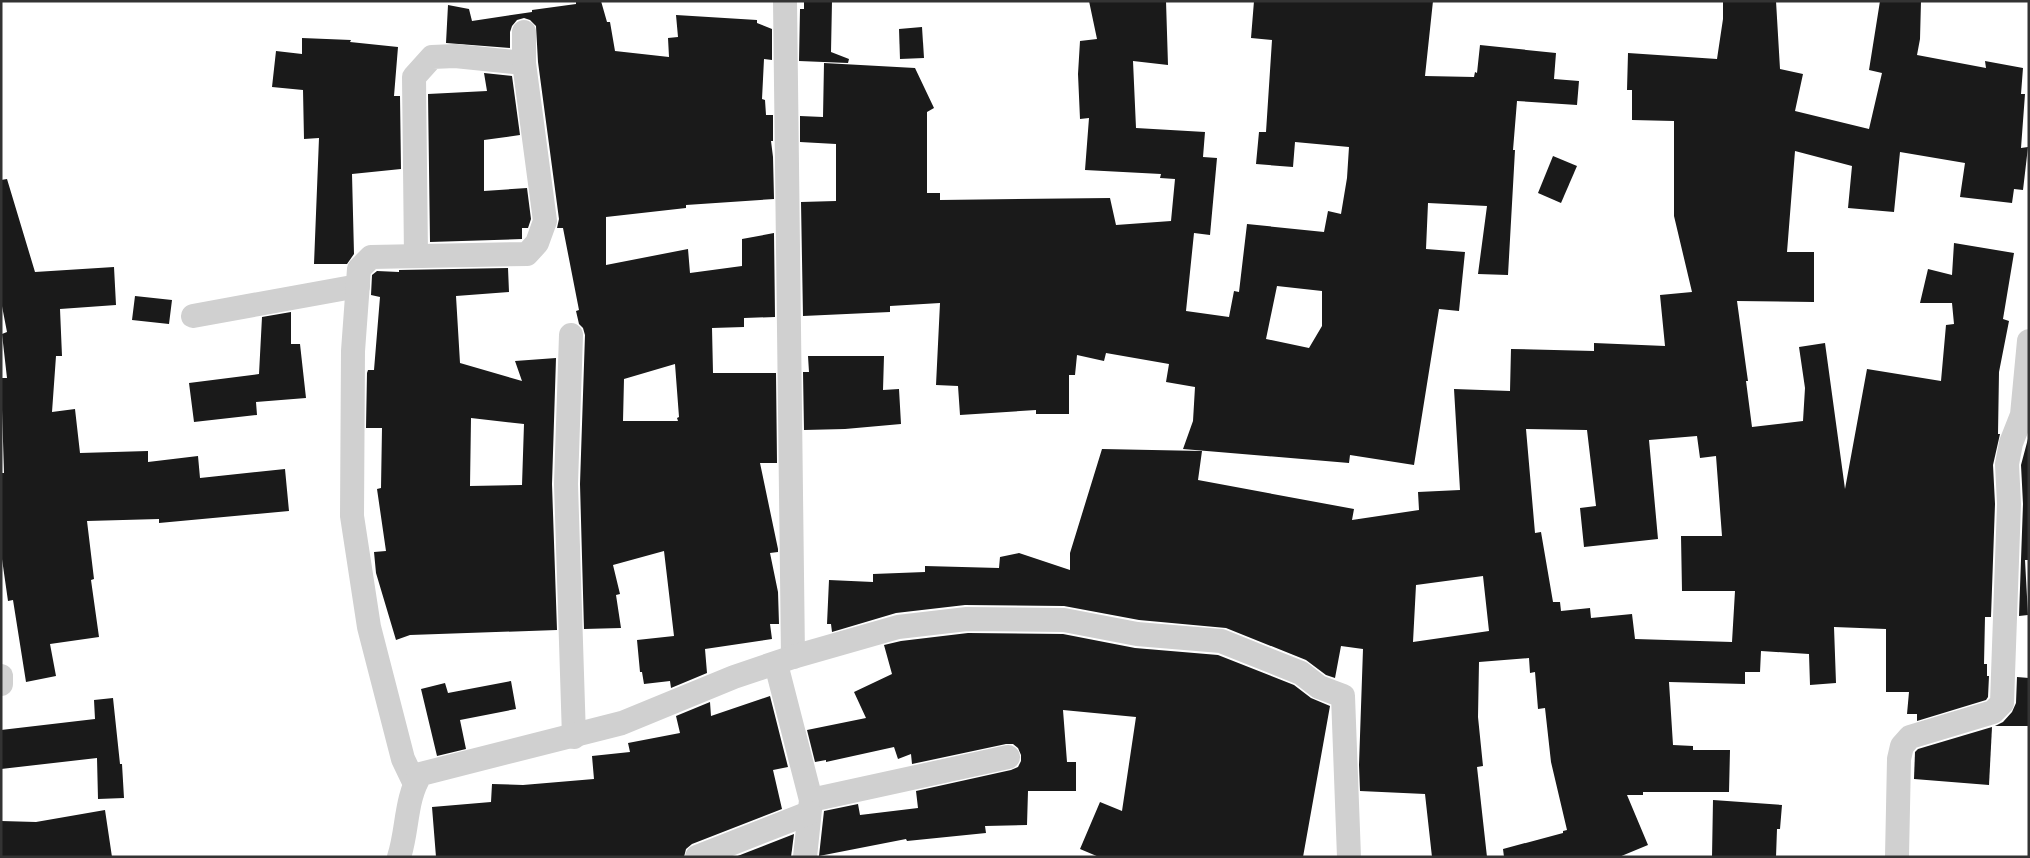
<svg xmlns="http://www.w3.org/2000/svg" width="2030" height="858" viewBox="0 0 2030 858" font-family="'Roboto Condensed',sans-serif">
<rect width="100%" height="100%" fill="#fff"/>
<g fill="#1a1a1a" fill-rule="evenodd">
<path d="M576,1H601L607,22H610L615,51L669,57L668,38L678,37L676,15L757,20V23L772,29V60L764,59L762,99L765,100L766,115H773V141H771L773,157L774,199L686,205V208L606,217V265L688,249L690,273L742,266V239L774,233L775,317L744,318V327L712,328L713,373H776L777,463H760L778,549V552L770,553L778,592L779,624H770L772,639L705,649L707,673L671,688L670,681L644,684L642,672H640L637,640L674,636L664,551L613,565L620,594L616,595L621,628L584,629L580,484L585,335L583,328L579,324L576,311L579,310L563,228H557L559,219L538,62L536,26L530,20L524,18L517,20L512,26L510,32V48L446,43L448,5L469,9L472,21L532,12V10L576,4ZM675,364L679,417L677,418L678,421H623L624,379Z"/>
<polygon points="804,1 832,1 831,52 849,59 848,63 799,61 800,9 804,9"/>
<path d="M1089,1H1166L1168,65L1133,61L1136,128L1205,132L1203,157L1217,158L1210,235L1194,233L1186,311L1229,317L1234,291L1239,292L1247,224L1324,232L1328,211L1341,214L1347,178L1349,147L1295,142L1293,167L1256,164L1259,132H1266L1272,40L1251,38L1254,1H1433L1425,76L1474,77L1475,72L1477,73L1480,45L1556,53L1554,79L1579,81L1577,105L1517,101L1513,150H1515L1508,275L1478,274L1487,206L1428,203L1426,249L1465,252L1459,311L1439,309L1414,465L1350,455L1349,463L1183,449L1193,421L1195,387L1166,382L1169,364L1106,353L1104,361L1077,355L1075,375H1069V414H1036V410L960,415L958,386L936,385L940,303L890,306V312L803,316L801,202L836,201V144L800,142V116L823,117L824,63L915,68L934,108L927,112V193H940V200L1110,198L1116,225L1171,221L1175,179L1160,178L1161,174L1085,170L1089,118L1080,119L1078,74L1080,41L1097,39ZM1277,286L1322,291V326L1309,348L1266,339Z"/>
<path d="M1723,1H1776L1780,69L1803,74L1795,111L1869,129L1882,73L1869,70L1880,1H1921L1920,39L1917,55L1986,68L1985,61L2023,68L2021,94H2025L2021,148L2028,147L2023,190L2014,189L2012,203L1960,197L1965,163L1900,152L1894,212L1848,208L1852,166L1795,151L1787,252H1814V302L1737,301L1746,367L1748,381H1746L1752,427L1803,421L1805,388L1799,347L1825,343L1845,489L1867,369L1941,381L1946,325L1954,324L1952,303H1920L1928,269L1952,275L1954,243L2014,253L2003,319L2009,321L1999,372L1998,434H2000L1993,465L1995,504L1991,617H1985L1984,664H1987V676H1989L1988,697L1986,700L1917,721V714H1907L1909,692H1886V629L1834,627L1836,683L1810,685L1809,654L1761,651L1760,672H1745V684L1669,682L1673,745L1693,746V750H1730L1729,792H1643V795H1627L1648,845L1619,857H1504L1503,849L1563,833V831L1567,830L1551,762L1545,708L1538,709L1535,672L1530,673L1529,658L1479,662L1478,717L1483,766L1477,767L1487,857H1432L1425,794L1360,791L1359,765L1363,649L1341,646L1335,678L1326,675L1306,660L1226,628L1139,620L1064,606L965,605L896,613L832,632L831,624H827L829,580L873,582V574L925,572V566L999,568L1000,557L1019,553L1070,570V553L1102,449L1202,451L1198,480L1354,509L1352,520L1419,510L1418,492L1460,490L1454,389L1510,391L1511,349L1594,351V343L1665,346L1660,295L1692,292L1674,216V121L1632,120V90H1627L1628,53L1717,59L1723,19ZM1526,429L1587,430L1596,506L1580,508L1584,547L1658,539L1649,440L1697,436L1700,458L1716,456L1722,536H1681L1682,591H1735L1732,642L1635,639L1632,614L1591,618L1590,608L1561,611L1560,602H1553L1541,532L1535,533ZM1483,576L1489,631L1413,642L1416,585Z"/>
<polygon points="922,27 924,58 900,59 899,29"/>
<polygon points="302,38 351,40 350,42 398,47 394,96 400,96 401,169 352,174 354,254 347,264 314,264 319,138 304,139 303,90 272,87 276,51 302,54"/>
<polygon points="484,73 512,76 520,135 484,140 484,191 527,188 531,219 528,228 522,228 522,239 430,242 428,94 487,91"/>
<polygon points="1553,156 1577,166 1561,203 1538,193"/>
<polygon points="7,179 35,272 114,267 116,305 60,309 62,356 56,356 52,412 75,409 80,453 148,451 148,462 198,456 200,478 285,469 289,511 159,523 159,519 87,521 94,579 91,580 99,637 50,644 56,676 26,682 13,600 8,601 1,552 1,473 4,473 1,378 7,378 2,334 7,332 1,301 1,180"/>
<path d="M508,268L509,292L456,296L460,363L522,381L515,361L556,358L552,484L557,630L410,635L396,640L376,573L374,552L386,551L377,489L381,488L382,428H366L367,373L368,370H374L380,297L371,295L372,275L377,271L399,272V270ZM471,418L524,424L522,485L470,486Z"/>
<polygon points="135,296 172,300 169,324 132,320"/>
<polygon points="291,312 291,344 300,344 306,398 256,402 257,415 194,422 189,383 259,374 262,317"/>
<polygon points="808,356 884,356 883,390 899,389 901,424 845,429 804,430 803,372 809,372"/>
<polygon points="2029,435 2029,560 2025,560 2028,615 2019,616 2023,504 2021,465"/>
<polygon points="968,633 1063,634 1135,648 1218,655 1294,685 1311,698 1330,706 1303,857 1099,857 1080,849 1100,802 1122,811 1136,717 1063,710 1067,762 1076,762 1076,791 1028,791 1027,825 985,826 986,833 907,841 906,839 819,856 824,811 858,804 860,815 918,808 916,791 1011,770 1018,767 1021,761 1021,755 1018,748 1013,744 1006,744 912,764 911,754 898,759 894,747 826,762 826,760 815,762 807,730 866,718 854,692 892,674 884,645 901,641"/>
<polygon points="2017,677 2029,678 2029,726 1995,726 2003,722 2012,712 2016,703"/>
<polygon points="511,681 516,709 460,720 466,749 437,756 421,689 445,683 448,693"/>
<polygon points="770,696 788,767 773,770 782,809 692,844 686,849 684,857 436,857 432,807 491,802 492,784 523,785 594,779 592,756 630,752 628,743 680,733 676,716 710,702 711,716"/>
<polygon points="113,698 120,764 122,764 124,798 98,799 97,758 1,769 1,730 95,719 94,700"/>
<polygon points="1992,727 1989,785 1914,779 1915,752 1918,749"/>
<polygon points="1713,800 1782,805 1780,829 1777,829 1776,857 1712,857"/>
<polygon points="105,810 112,857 1,857 1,821 36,822"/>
<polygon points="794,834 791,857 735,857"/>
</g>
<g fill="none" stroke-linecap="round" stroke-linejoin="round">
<g stroke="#d0d0d0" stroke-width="24">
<polyline points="785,1 793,657"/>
<polyline points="416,256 414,77 432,57 455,56 524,63"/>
<polyline points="193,316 358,286"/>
<polyline points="571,335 566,484 574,737"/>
<polyline points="776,664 811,800 805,857"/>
<polyline points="1,676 1,684"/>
<polyline points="415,784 403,759 369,627 352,516 353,351 359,269 371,257 527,254 537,243 545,221 524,63 524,32"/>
<polyline points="811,800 1008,757"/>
<path d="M399,857C408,830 405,798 421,774L622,723L734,677L793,657L898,627L967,619L1064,620L1137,634L1221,641L1301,673L1319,687L1343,696L1349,857"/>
<polyline points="697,857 809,813"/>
<polyline points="1897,857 1899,759 1902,746 1910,737 1993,712 2002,703 2009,504 2007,464 2011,443 2022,415 2029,341"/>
</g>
</g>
<rect width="2030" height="858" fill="none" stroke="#333333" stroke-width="5"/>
</svg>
